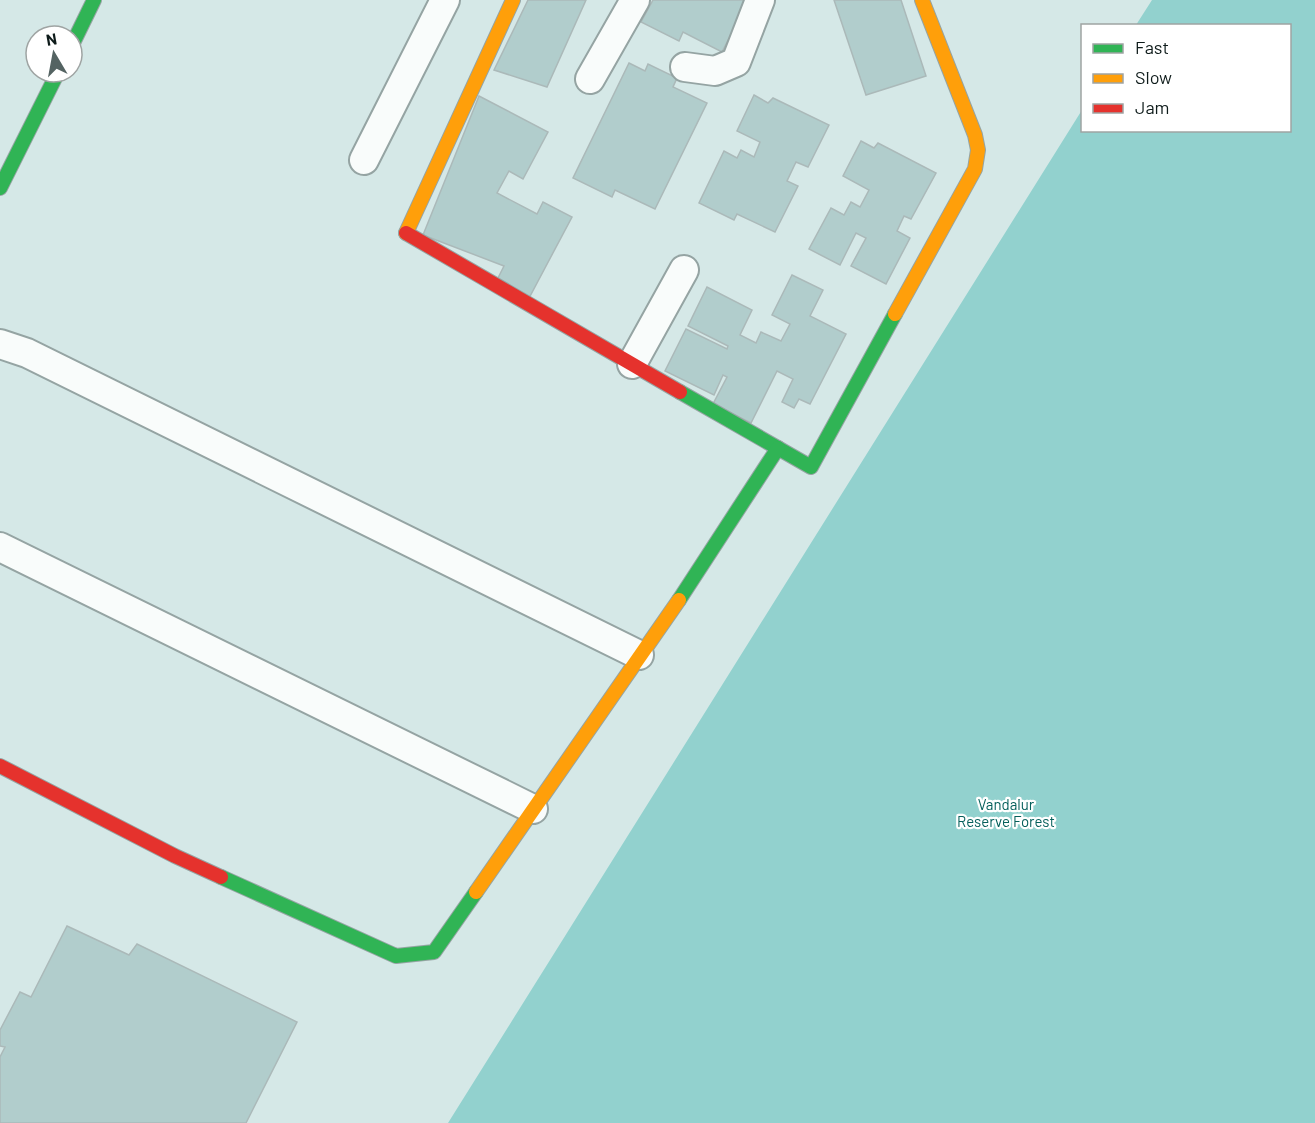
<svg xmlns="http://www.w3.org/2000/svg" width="1315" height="1123" viewBox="0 0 1315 1123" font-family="Barlow,sans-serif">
<rect width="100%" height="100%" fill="#d5e8e7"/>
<polygon fill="#92d1ce" points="1152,0 1315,0 1315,1123 448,1123 1082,110 1082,130 1290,130 1290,26 1136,25"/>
<g fill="#b1cdcc" stroke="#abb9b9" stroke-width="1.5">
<polygon points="528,0 586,0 547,87 494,70"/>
<polygon points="653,0 749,0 722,52 683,32 679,41 641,22"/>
<polygon points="834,0 901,0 926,76 866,95"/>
<polygon points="629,63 645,71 648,64 677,78 673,87 707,103 655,209 615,190 612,197 573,178"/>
<polygon points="754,95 768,103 773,98 829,125 808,167 796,162 787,181 798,186 775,232 737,214 734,220 699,203 724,151 737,158 741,150 754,157 760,142 737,131"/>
<polygon points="479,96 548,132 523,179 509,171 497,193 537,214 543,202 572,217 528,300 495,284 504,266 423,235"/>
<polygon points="861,141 874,148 878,143 936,173 911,219 904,216 897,231 910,238 886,284 851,266 866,238 856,233 840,265 809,249 831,208 844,215 851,202 860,207 869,190 843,176"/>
<polygon points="792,275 823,290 810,316 846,334 810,404 799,399 794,408 782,402 793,379 777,371 751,423 713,404 727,377 723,375 714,395 665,371 686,329 727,349 728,346 688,326 707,287 752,310 740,335 756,343 761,332 781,341 790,324 772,315"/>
<polygon points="67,926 129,955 137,944 297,1022 246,1123 0,1123 0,1057 5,1047 0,1046 0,1030 20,992 31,997"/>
</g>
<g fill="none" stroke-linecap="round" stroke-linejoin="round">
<defs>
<g id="street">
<polyline points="685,67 715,71 736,62 760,0"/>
<polyline points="590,79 635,0"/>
<polyline points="364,160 445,0"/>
<polyline points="0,344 27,353 639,655"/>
<polyline points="632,364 684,270"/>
<polyline points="0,547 533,809"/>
</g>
<g id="fast">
<polyline points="72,45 94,0"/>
<polyline points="0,188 58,72"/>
<polyline points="680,392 811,467 895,314"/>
<polyline points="679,600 778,448"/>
<polyline points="221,877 396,956 434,952 476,892"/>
</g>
<g id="slow">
<polyline points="406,233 513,0"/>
<polyline points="895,314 975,169 978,150 975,135 922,0"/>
<polyline points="476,892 679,600"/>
</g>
<g id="jam">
<polyline points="406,233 680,392"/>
<polyline points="0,766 175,856 221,877"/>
</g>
</defs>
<use href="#street" stroke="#95a4a3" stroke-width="32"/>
<use href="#fast" stroke="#95a4a3" stroke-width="16"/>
<use href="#slow" stroke="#95a4a3" stroke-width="16"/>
<use href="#jam" stroke="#95a4a3" stroke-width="16"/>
<use href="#street" stroke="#f9fcfb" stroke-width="28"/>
<use href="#fast" stroke="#30b455" stroke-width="14"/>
<use href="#slow" stroke="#ff9f0a" stroke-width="14"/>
<use href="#jam" stroke="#e5322d" stroke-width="14"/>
</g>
<g text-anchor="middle" stroke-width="4.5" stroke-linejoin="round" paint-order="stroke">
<g font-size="15" fill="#055f5b" stroke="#fff">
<text x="1006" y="810">Vandalur<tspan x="1006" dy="17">Reserve Forest</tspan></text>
</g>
</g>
<rect x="1081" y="24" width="210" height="108" fill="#ffffff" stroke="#9fa4a3" stroke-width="1.5"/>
<rect x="1093" y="44" width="30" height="9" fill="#30b455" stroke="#9fa4a3" stroke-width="1.5"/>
<text x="1135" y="54" font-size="18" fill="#0e1b1a">Fast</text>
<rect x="1093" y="74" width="30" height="9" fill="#ff9f0a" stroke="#9fa4a3" stroke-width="1.5"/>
<text x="1135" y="84" font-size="18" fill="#0e1b1a">Slow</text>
<rect x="1093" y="104" width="30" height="9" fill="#e5322d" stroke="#9fa4a3" stroke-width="1.5"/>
<text x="1135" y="114" font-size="18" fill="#0e1b1a">Jam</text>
<g transform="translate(54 54) rotate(350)"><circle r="28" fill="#ffffff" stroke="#9fa4a3" stroke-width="1.5"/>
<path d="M0-4.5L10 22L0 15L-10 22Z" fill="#546362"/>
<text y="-9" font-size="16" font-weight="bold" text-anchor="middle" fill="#0e1b1a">N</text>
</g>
</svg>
